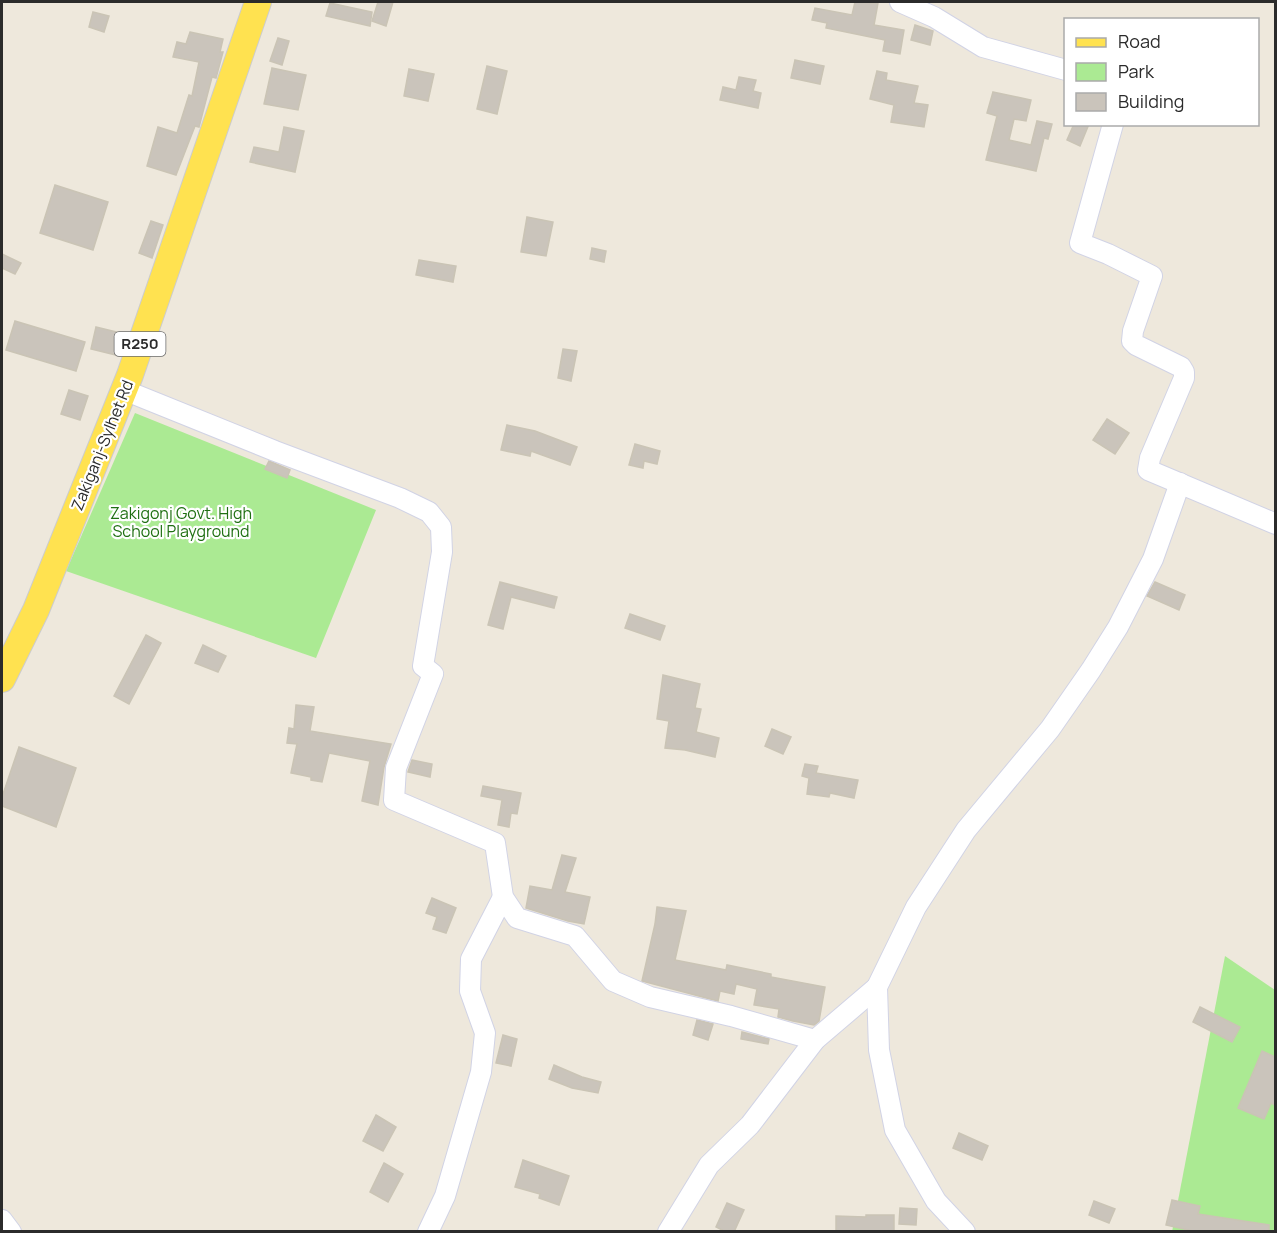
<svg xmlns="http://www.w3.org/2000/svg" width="1277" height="1233" viewBox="0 0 1277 1233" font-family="Manrope,sans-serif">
<rect width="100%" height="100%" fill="#eee8dc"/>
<g fill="#abea93">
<polygon points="135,413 376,510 316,658 66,571"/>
<polygon points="1225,956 1275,990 1275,1231 1172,1232"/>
</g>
<g fill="#cac4bb" stroke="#cac4b5" stroke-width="1.5">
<polygon points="378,2 393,2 386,26 372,21"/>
<polygon points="855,2 878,3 874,25 904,30 900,54 883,51 885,40 826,28 827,23 812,20 815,8 852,15"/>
<polygon points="330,3 372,12 370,26 326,16"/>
<polygon points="93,12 109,16 104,32 89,27"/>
<polygon points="915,25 933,31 930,45 911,40"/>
<polygon points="190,32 223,39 220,52 223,52 216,78 212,77 199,127 195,126 176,175 147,166 158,127 177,133 189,95 192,96 199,62 173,57 177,42 186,44"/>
<polygon points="278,38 289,41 282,65 270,61"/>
<polygon points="795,60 824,66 820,84 791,78"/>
<polygon points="487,66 507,71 497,114 477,109"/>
<polygon points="272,68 306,75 298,110 264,104"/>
<polygon points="409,69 434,74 428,101 404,96"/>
<polygon points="877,71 887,73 886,80 918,86 914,103 928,105 924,127 891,122 894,105 870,99"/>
<polygon points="739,77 756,80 753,91 761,93 758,108 720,100 723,87 736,90"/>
<polygon points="993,92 1031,100 1026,121 1014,119 1009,140 1031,145 1037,121 1052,124 1048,139 1044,138 1036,171 986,160 997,116 987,113"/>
<polygon points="1074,124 1089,124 1080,146 1067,140"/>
<polygon points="284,127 304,131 295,172 250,162 254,147 279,152"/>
<polygon points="55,185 108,202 93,250 40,233"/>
<polygon points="527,217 553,222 546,256 521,252"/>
<polygon points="151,221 163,225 152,258 139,253"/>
<polygon points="592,248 606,251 604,262 590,259"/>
<polygon points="2,254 21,263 15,274 2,268"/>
<polygon points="419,260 456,266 453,282 416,275"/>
<polygon points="15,321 85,342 76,371 6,350"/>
<polygon points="96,327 125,334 120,356 91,349"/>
<polygon points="563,349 577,351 571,381 558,378"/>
<polygon points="69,390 88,396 80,420 61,414"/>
<polygon points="1107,419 1129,433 1115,454 1093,440"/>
<polygon points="507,425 535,431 577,447 570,465 531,451 530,456 501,450"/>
<polygon points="635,444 660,451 657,464 644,461 643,468 629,465"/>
<polygon points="269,461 290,470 287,478 265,469"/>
<polygon points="500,582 557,597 554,608 511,597 503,629 488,625"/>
<polygon points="1155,582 1185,595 1179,610 1147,596"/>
<polygon points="630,614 665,626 660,640 625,628"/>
<polygon points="146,635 161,643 129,704 114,696"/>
<polygon points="203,645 226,656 218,672 195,663"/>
<polygon points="663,675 700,684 695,708 701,709 696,732 719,738 715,757 685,750 665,748 669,721 657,719"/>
<polygon points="296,705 314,707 310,731 391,744 384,767 378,805 362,801 370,761 329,753 322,782 311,780 311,777 291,773 297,744 287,743 289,728 294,729"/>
<polygon points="772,729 791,737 783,754 765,746"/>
<polygon points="19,747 76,768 56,827 2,806 2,797"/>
<polygon points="412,760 432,764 430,777 408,772"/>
<polygon points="805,764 818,766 816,773 858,780 854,798 830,793 829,797 807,794 809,778 802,776"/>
<polygon points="483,786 521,793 517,814 511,813 509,827 498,825 502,800 481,796"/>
<polygon points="562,855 576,858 565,892 590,897 584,924 568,921 526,908 530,886 552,890"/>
<polygon points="432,898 456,908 446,933 433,929 437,917 426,913"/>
<polygon points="657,907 686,911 675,960 726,970 727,965 771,974 771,977 825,987 819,1021 814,1025 793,1021 778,1017 779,1009 754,1005 757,989 736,984 734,994 720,991 718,1001 642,981 655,924"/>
<polygon points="1200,1007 1240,1027 1232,1042 1193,1022"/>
<polygon points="697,1020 713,1024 708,1040 693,1035"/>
<polygon points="742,1032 769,1039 768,1044 741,1039"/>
<polygon points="503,1035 517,1039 511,1066 496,1063"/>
<polygon points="1262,1051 1275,1057 1275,1105 1271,1103 1264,1119 1238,1108"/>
<polygon points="554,1065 582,1077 601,1082 598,1093 572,1088 549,1079"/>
<polygon points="376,1115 396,1127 383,1151 363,1141"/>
<polygon points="959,1133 988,1146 982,1160 953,1148"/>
<polygon points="523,1160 569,1176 559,1205 539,1198 540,1194 515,1187"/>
<polygon points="384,1163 403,1174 388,1202 370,1192"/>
<polygon points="1172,1200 1200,1206 1198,1214 1269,1225 1269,1232 1197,1232 1166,1225"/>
<polygon points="1094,1201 1115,1209 1109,1223 1089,1215"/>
<polygon points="727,1203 744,1210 734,1232 726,1232 716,1227"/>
<polygon points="900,1208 917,1209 916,1225 899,1224"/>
<polygon points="866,1215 894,1215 894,1232 836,1232 836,1216 866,1217"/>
</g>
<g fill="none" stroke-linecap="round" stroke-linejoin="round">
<defs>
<g id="minor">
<polyline points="900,2 934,17 983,47 1066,70"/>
<polyline points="1113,124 1080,243 1108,254 1152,276 1133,331 1132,341 1136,345 1181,367 1184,372 1184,378 1150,458 1148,470 1276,524"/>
<polyline points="124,390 275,451 400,498 429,512 441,527 442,552 423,666 433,674 396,768 394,800 495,843 503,897 517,918 575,936 613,981 650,997 731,1016 815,1040"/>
<polyline points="2,1220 11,1232"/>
<polyline points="428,1232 445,1196 481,1072 485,1033 470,991 471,959 503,897"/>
<polyline points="668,1232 709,1165 750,1125 815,1040 877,987"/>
<polyline points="965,1232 936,1201 895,1130 879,1050 877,987 916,907 966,830 1050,729 1091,670 1118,627 1153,559 1180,483"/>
</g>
<polyline id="major" points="2,679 36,610 130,375 258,2"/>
</defs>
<use href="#minor" stroke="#d1d3e5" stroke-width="22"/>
<use href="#major" stroke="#ccc" stroke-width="28"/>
<use href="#minor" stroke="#fff" stroke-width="20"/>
<use href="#major" stroke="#ffe250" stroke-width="26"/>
</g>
<g text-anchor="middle" stroke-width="4.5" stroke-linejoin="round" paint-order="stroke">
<rect fill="#fff" stroke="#6b6b6b" stroke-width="1.5" x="114.5" y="332" width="51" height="24" rx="4.5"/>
<g font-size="15" font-weight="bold" fill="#2b2b2b">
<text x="140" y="349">R250</text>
</g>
<g font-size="16" fill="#2b2b2b" stroke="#fff">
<text transform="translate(102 445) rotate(-68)" y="6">Zakiganj-Sylhet Rd</text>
</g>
<g font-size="16" fill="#207013" stroke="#fff">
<text x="181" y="519">Zakigonj Govt. High<tspan x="181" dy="18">School Playground</tspan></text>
</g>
</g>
<rect width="1277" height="1233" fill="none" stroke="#2b2b2b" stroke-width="6"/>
<rect x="1064" y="18" width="195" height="108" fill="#ffffff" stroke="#aaaaaa" stroke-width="1.5"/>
<rect x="1076" y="38" width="30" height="9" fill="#ffe250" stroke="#aaaaaa" stroke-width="1.5"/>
<text x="1118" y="48" font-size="18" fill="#2b2b2b">Road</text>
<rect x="1076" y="63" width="30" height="18" fill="#abea93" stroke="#aaaaaa" stroke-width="1.5"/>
<text x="1118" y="78" font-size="18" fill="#2b2b2b">Park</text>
<rect x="1076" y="93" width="30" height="18" fill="#cac4bb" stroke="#aaaaaa" stroke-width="1.5"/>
<text x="1118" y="108" font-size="18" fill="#2b2b2b">Building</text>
</svg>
